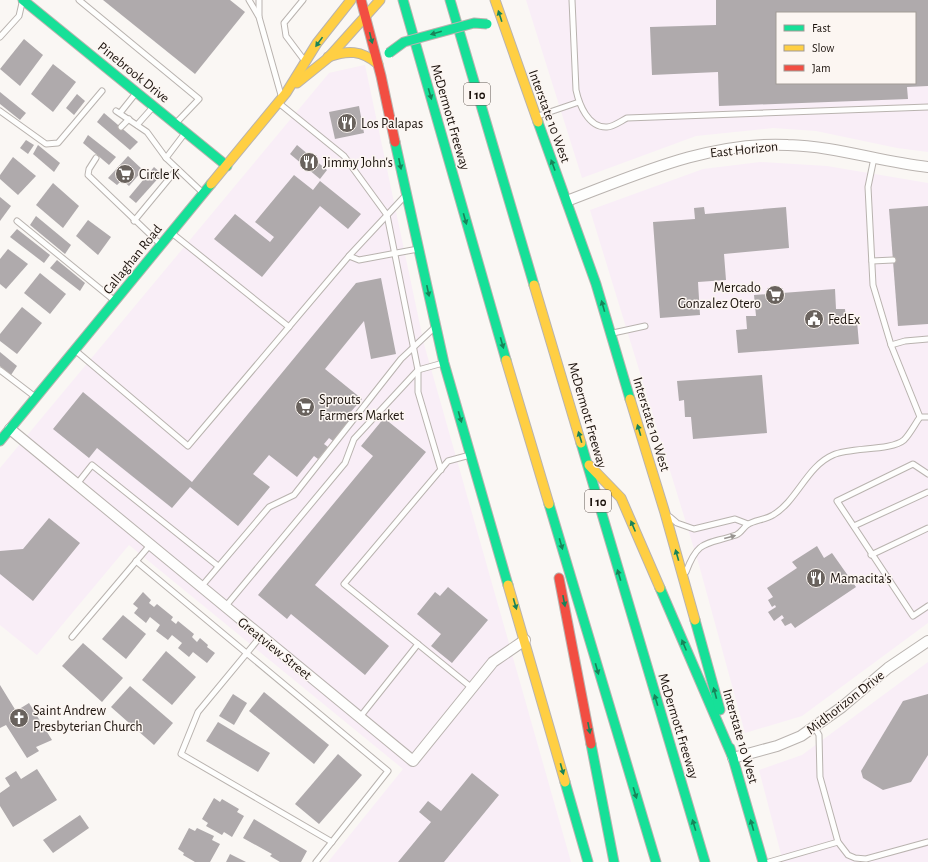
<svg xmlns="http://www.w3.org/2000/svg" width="928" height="862" viewBox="0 0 928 862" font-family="'Alegreya Sans',sans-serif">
<rect width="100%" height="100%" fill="#faf7f4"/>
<g fill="#f9eef7" fill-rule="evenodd">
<path d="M526,0H928V152L897,148L816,131L773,128L696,136L582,178ZM777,13H915V83H777Z"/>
<polygon points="365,65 424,344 571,862 328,862 403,769 129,545 37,655 0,625 0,468 329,73"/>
<polygon points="760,162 827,166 928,183 928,623 802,716 745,733 699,565 590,210 703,169"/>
<polygon points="928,662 928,862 783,862 759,770 802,755"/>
</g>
<g fill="#afaaac" fill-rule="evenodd">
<polygon points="103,0 230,0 245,12 195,74"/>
<path d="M716,0H928V86L907,87L908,99L719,106L718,72L652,75L650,27L716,25ZM777,13H915V83H777Z"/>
<polygon points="24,39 43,55 20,86 0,69"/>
<polygon points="53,64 76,82 53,112 31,94"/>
<polygon points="0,92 26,113 20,120 0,104"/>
<polygon points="77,94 85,101 74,115 66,108"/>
<polygon points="359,106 364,133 335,139 329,112"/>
<polygon points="104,113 138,142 130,150 97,122"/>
<polygon points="88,135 116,157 109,165 83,143"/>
<polygon points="26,140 34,145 28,154 20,148"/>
<polygon points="38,145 60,163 54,172 33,154"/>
<polygon points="297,145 327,170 320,179 290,154"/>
<polygon points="128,156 143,170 129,186 122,180 117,185 108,178"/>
<polygon points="13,157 36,176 18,195 0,179 0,175"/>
<polygon points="154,167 162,174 136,203 129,197"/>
<polygon points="294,175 313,190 320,181 361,214 348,229 320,206 262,277 214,239 235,214 270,242 274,237 255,222"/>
<polygon points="53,183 79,206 63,228 36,205"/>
<polygon points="0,197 11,206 0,221"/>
<polygon points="928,206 928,324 898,326 889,209"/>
<polygon points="704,207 705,214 786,207 789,248 724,254 726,280 698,282 700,315 660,318 653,222 695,219 694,208"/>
<polygon points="36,216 71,245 65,254 30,225"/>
<polygon points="88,220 111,237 98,255 76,236"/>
<polygon points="17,229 50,255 44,263 10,237"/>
<polygon points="8,249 28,264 6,289 0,284 0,259"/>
<polygon points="57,260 85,283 80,291 50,268"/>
<polygon points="40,273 66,294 50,314 24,293"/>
<polygon points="381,278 396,354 371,359 364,321 325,369 362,399 348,415 352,418 333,441 329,438 324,444 328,447 318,459 314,456 297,477 269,455 253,474 270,487 238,526 190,487 172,508 97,448 89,458 53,429 83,392 192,482 356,283"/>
<polygon points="835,289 836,309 845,309 846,321 857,321 859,344 738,353 736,330 747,329 746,316 756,316 754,295"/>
<polygon points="22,307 42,323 17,354 0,341 0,334"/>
<polygon points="0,352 17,366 11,375 0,366"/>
<polygon points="762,375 767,433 693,439 691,417 685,417 684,400 679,401 677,381"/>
<polygon points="384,418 426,452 315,585 389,646 365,675 291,614 287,619 258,595 373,456 361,446"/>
<polygon points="49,518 80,543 33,601 0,574 0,551 23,549"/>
<polygon points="817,546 824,558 832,553 856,587 795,628 791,623 785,626 781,620 784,618 782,615 774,621 768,612 776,607 775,605 772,607 768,600 773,597 767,588 797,568 792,562"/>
<polygon points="448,587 488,620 452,663 431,646 441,634 417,614 435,592 440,596"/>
<polygon points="143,592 151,600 149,603 154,607 157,604 173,617 171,620 176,624 178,621 194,634 192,637 197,642 200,638 208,645 207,647 215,653 207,663 193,652 189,657 178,648 182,643 172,635 168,640 156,631 160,625 150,617 146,623 134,613 138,608 133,604"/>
<polygon points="123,615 146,634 126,659 102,639"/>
<polygon points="83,643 123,678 102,702 62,666"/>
<polygon points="166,651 196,677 172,705 142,680"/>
<polygon points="0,685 16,711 29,703 52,740 36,747 39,751 27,758 6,725 0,728"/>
<polygon points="130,686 173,723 154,745 111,707"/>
<polygon points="264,692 329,745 314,764 249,711"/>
<polygon points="233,694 247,703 234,725 219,716"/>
<polygon points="928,694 928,755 911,782 883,790 863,778 861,771 903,701"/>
<polygon points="218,722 270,753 258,772 206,741"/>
<polygon points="338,754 362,775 319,824 295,804"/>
<polygon points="37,769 57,800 13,827 0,806 0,793 10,786 5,778 16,771 21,779"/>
<polygon points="472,773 499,795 444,862 398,862 431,822 419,812 428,801 441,811"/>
<polygon points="214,798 220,802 222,799 239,809 237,812 244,816 232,837 224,832 222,835 206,826 208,823 202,819"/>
<polygon points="80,815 89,828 53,853 43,840"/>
<polygon points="254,819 307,851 301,862 280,862 270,856 272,854 243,838"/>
<polygon points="189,828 195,831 197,828 214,836 212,840 220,844 210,862 195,862 183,855 184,853 178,849"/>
<polygon points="230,854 246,862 226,862"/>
</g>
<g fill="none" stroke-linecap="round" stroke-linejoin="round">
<defs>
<g id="lane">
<polyline points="79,0 199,99 177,122"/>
<polyline points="249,0 259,17 281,95"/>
<polyline points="259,0 259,16"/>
<polyline points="303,0 284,23 286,36 304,60"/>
<path d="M572,0L576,90C579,104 588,128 607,127C613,127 621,121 627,118L928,107"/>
<polyline points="0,37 19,16 22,3"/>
<polyline points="280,104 344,156 387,215 418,370 418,392 441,470"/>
<polyline points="0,111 46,144 58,143 102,91"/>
<polyline points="116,111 147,132 166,158 203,193"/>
<polyline points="120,113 136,93"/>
<polyline points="538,116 579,102"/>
<polyline points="137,125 153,107"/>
<polyline points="121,127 129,119"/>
<polyline points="96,158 89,169 88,175 159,243"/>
<polyline points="166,158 185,133"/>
<polyline points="874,158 868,187 873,285 891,345 920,417"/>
<polyline points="17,221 115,301"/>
<polyline points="134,221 177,169"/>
<polyline points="173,234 289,327"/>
<polyline points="349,256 359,260 418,249"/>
<polyline points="872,261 893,260"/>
<polyline points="613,333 645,326"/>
<polyline points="891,345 905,341 928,339"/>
<polyline points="76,351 188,446 349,256 404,197"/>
<polyline points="0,370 34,396"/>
<polyline points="920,417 928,417"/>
<polyline points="470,455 448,461 344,584 472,688"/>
<polyline points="928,474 913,464 837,501 913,616 928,606"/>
<polyline points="77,484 92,465 218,566"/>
<polyline points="670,517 677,523 694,529 735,519 748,524"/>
<polyline points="854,526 928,492"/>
<polyline points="871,555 928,528"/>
<polyline points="136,561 388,771 316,862"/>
<path d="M686,572C698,539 706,545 736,535C741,533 743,528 747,525C754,520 765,520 773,515C797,501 807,466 833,455C851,447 891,451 904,440C910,434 915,424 920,417"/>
<polyline points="201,587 269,507 294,495 401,359 434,328"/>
<polyline points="225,607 345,463 354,439 418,370 443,363"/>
<polyline points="261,636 198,712 181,754 332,842"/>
<polyline points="72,637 150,545"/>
<polyline points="360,717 418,644"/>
<polyline points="815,728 819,735 820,777 838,842 848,855 855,858 866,859 928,842"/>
<polyline points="769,862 838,842"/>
</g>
<g id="street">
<path d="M567,201C638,174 710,141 788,145C835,146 881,162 928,167"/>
<polyline points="10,429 413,761 493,662 525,640"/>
<polyline points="733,758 777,746 801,736 842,707 888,668 928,641"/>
</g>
<g id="fast">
<polyline points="23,0 227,166"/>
<polyline points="403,0 506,360"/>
<polyline points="450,0 534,285"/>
<polyline points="538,122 596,284 630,399"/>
<polyline points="395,142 444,363 508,585"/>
<polyline points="0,441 211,184"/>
<polyline points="581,443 705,862"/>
<polyline points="549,504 656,862"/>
<polyline points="660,588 733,758"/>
<polyline points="695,620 720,710"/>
<polyline points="591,744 614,862"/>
<polyline points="730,748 763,862"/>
<polyline points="565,782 588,862"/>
</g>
<g id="slow">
<polyline points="495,0 538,122"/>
<path d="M328,57C348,50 361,50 378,64"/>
<polyline points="297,83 328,58 380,0"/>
<polyline points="211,184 286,93 317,43 351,0"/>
<polyline points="534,285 581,443"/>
<polyline points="506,360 549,504"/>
<polyline points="630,399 665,513 695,620"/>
<polyline points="589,465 621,498 660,588"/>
<polyline points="508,585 565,782"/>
</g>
<g id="jam">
<polyline points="361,0 381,76 395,142"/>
<polyline points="559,578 591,744"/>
</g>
</defs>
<use href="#lane" stroke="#b9b3af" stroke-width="7"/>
<use href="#street" stroke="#b9b3af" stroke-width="12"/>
<use href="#fast" stroke="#b9b3af" stroke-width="11"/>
<use href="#slow" stroke="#b9b3af" stroke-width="11"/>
<use href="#jam" stroke="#b9b3af" stroke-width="11"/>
<use href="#lane" stroke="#fefefd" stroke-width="5"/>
<use href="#street" stroke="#fefefd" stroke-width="10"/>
<use href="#fast" stroke="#16e098" stroke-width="9"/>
<use href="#slow" stroke="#ffcf43" stroke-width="9"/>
<use href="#jam" stroke="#f24e42" stroke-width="9"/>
<defs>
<polyline id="fast-bridge" points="389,53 404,42 474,23 487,24"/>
</defs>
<use href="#fast-bridge" stroke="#b9b3af" stroke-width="11" stroke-linecap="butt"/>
<use href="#fast-bridge" stroke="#16e098" stroke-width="9"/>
</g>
<defs><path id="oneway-solid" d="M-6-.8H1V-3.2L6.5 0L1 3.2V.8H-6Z"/></defs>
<g fill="#188359">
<use href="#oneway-solid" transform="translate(500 16) rotate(-108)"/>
<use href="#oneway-solid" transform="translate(436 33) rotate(164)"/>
<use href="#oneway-solid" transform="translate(371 38) rotate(76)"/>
<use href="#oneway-solid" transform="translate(319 42) rotate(126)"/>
<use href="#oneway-solid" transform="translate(430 94) rotate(74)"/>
<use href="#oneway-solid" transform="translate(400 164) rotate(78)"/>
<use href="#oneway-solid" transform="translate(553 165) rotate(-110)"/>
<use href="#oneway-solid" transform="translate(465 219) rotate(74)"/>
<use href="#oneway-solid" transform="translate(428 291) rotate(78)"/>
<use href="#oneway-solid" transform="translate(603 306) rotate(-106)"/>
<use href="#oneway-solid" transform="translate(502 343) rotate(74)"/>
<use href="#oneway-solid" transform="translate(460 417) rotate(74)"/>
<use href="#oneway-solid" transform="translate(639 430) rotate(-107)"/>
<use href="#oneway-solid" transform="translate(580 437) rotate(-107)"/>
<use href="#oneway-solid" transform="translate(633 526) rotate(-113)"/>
<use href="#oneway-solid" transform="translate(561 544) rotate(74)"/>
<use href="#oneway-solid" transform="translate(677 555) rotate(-106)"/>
<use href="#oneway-solid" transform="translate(619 575) rotate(-107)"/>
<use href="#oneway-solid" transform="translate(564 601) rotate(79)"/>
<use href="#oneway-solid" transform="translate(515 604) rotate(74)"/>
<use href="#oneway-solid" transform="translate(684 645) rotate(-113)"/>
<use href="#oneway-solid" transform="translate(597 669) rotate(74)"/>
<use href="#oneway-solid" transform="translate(715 693) rotate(-105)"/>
<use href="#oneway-solid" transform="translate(656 700) rotate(-107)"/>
<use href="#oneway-solid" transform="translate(589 728) rotate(79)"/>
<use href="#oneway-solid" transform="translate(562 769) rotate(74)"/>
<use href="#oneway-solid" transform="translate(635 793) rotate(73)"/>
<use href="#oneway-solid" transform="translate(694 825) rotate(-107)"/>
<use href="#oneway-solid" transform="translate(752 825) rotate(-106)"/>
</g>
<use fill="#989491" href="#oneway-solid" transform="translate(730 537) rotate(-15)"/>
<defs>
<symbol id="restaurant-disc" viewBox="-11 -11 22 22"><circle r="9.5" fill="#69625d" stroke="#fcf6f2"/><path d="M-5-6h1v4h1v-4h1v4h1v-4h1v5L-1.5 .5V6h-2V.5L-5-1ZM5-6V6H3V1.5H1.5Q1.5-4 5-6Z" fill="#fff"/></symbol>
<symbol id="supermarket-disc" viewBox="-11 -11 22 22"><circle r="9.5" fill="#69625d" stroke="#fcf6f2"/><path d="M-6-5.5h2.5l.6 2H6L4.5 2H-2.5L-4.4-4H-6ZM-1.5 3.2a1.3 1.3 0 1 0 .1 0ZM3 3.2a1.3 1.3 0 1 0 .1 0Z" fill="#fff"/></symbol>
<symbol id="civic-disc" viewBox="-11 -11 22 22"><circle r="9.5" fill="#69625d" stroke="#fcf6f2"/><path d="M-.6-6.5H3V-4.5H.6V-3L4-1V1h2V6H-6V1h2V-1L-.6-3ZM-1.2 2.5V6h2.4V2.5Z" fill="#fff"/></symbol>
<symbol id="church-disc" viewBox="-11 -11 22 22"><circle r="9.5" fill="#69625d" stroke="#fcf6f2"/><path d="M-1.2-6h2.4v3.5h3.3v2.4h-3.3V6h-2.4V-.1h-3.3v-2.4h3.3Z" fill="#fff"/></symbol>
</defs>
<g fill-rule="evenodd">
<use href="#restaurant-disc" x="336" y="112" width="22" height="22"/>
<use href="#restaurant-disc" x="298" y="151" width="22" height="22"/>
<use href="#supermarket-disc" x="114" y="163" width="22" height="22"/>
<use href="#supermarket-disc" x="764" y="284" width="22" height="22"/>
<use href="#civic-disc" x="803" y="308" width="22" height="22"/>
<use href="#supermarket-disc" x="294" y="396" width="22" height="22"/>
<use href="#restaurant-disc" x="805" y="567" width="22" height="22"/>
<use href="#church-disc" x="8" y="707" width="22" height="22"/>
</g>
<g text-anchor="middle" stroke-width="3" stroke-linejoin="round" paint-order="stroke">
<g fill="#fcf6f2" stroke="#5e5651" stroke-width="1">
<rect x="464" y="83" width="26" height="22" rx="3"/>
<rect x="585" y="490" width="26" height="22" rx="3"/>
</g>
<g font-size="13" font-weight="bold" fill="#1b120c">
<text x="477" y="99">I 10</text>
<text x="598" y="506">I 10</text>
</g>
<g font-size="14" fill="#1b120c" stroke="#fcf6f2">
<text transform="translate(134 72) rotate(39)" y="5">Pinebrook Drive</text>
<text transform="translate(550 116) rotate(70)" y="5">Interstate 10 West</text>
<text transform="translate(451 117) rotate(74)" y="5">McDermott Freeway</text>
<text transform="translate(744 149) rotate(-6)" y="5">East Horizon</text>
<text transform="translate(132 259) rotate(-51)" y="5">Callaghan Road</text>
<text transform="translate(588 415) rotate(74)" y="5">McDermott Freeway</text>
<text transform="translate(652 424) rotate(73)" y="5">Interstate 10 West</text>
<text transform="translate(275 648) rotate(39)" y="5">Greatview Street</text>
<text transform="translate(845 702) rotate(-38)" y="5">Midhorizon Drive</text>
<text transform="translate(679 726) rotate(73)" y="5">McDermott Freeway</text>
<text transform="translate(741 736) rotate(74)" y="5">Interstate 10 West</text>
</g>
<g font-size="14" fill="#1b120c" stroke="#fcf6f2" text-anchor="start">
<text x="361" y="128">Los Palapas</text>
<text x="323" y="167">Jimmy John's</text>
<text x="139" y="179">Circle K</text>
<text x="761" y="292" text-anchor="end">Mercado<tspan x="761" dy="16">Gonzalez Otero</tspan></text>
<text x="828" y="324">FedEx</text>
<text x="319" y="404">Sprouts<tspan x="319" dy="16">Farmers Market</tspan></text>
<text x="830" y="583">Mamacita's</text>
<text x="33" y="715">Saint Andrew<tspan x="33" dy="16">Presbyterian Church</tspan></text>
</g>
</g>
<rect x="776" y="12" width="140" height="72" fill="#fcf6f2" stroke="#a29b96"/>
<rect x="784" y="25" width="20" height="6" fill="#16e098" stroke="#a29b96"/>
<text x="812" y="32" font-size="12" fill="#1b120c">Fast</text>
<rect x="784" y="45" width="20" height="6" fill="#ffcf43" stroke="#a29b96"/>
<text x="812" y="52" font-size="12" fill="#1b120c">Slow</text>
<rect x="784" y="65" width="20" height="6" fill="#f24e42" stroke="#a29b96"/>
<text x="812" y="72" font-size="12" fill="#1b120c">Jam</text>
</svg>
